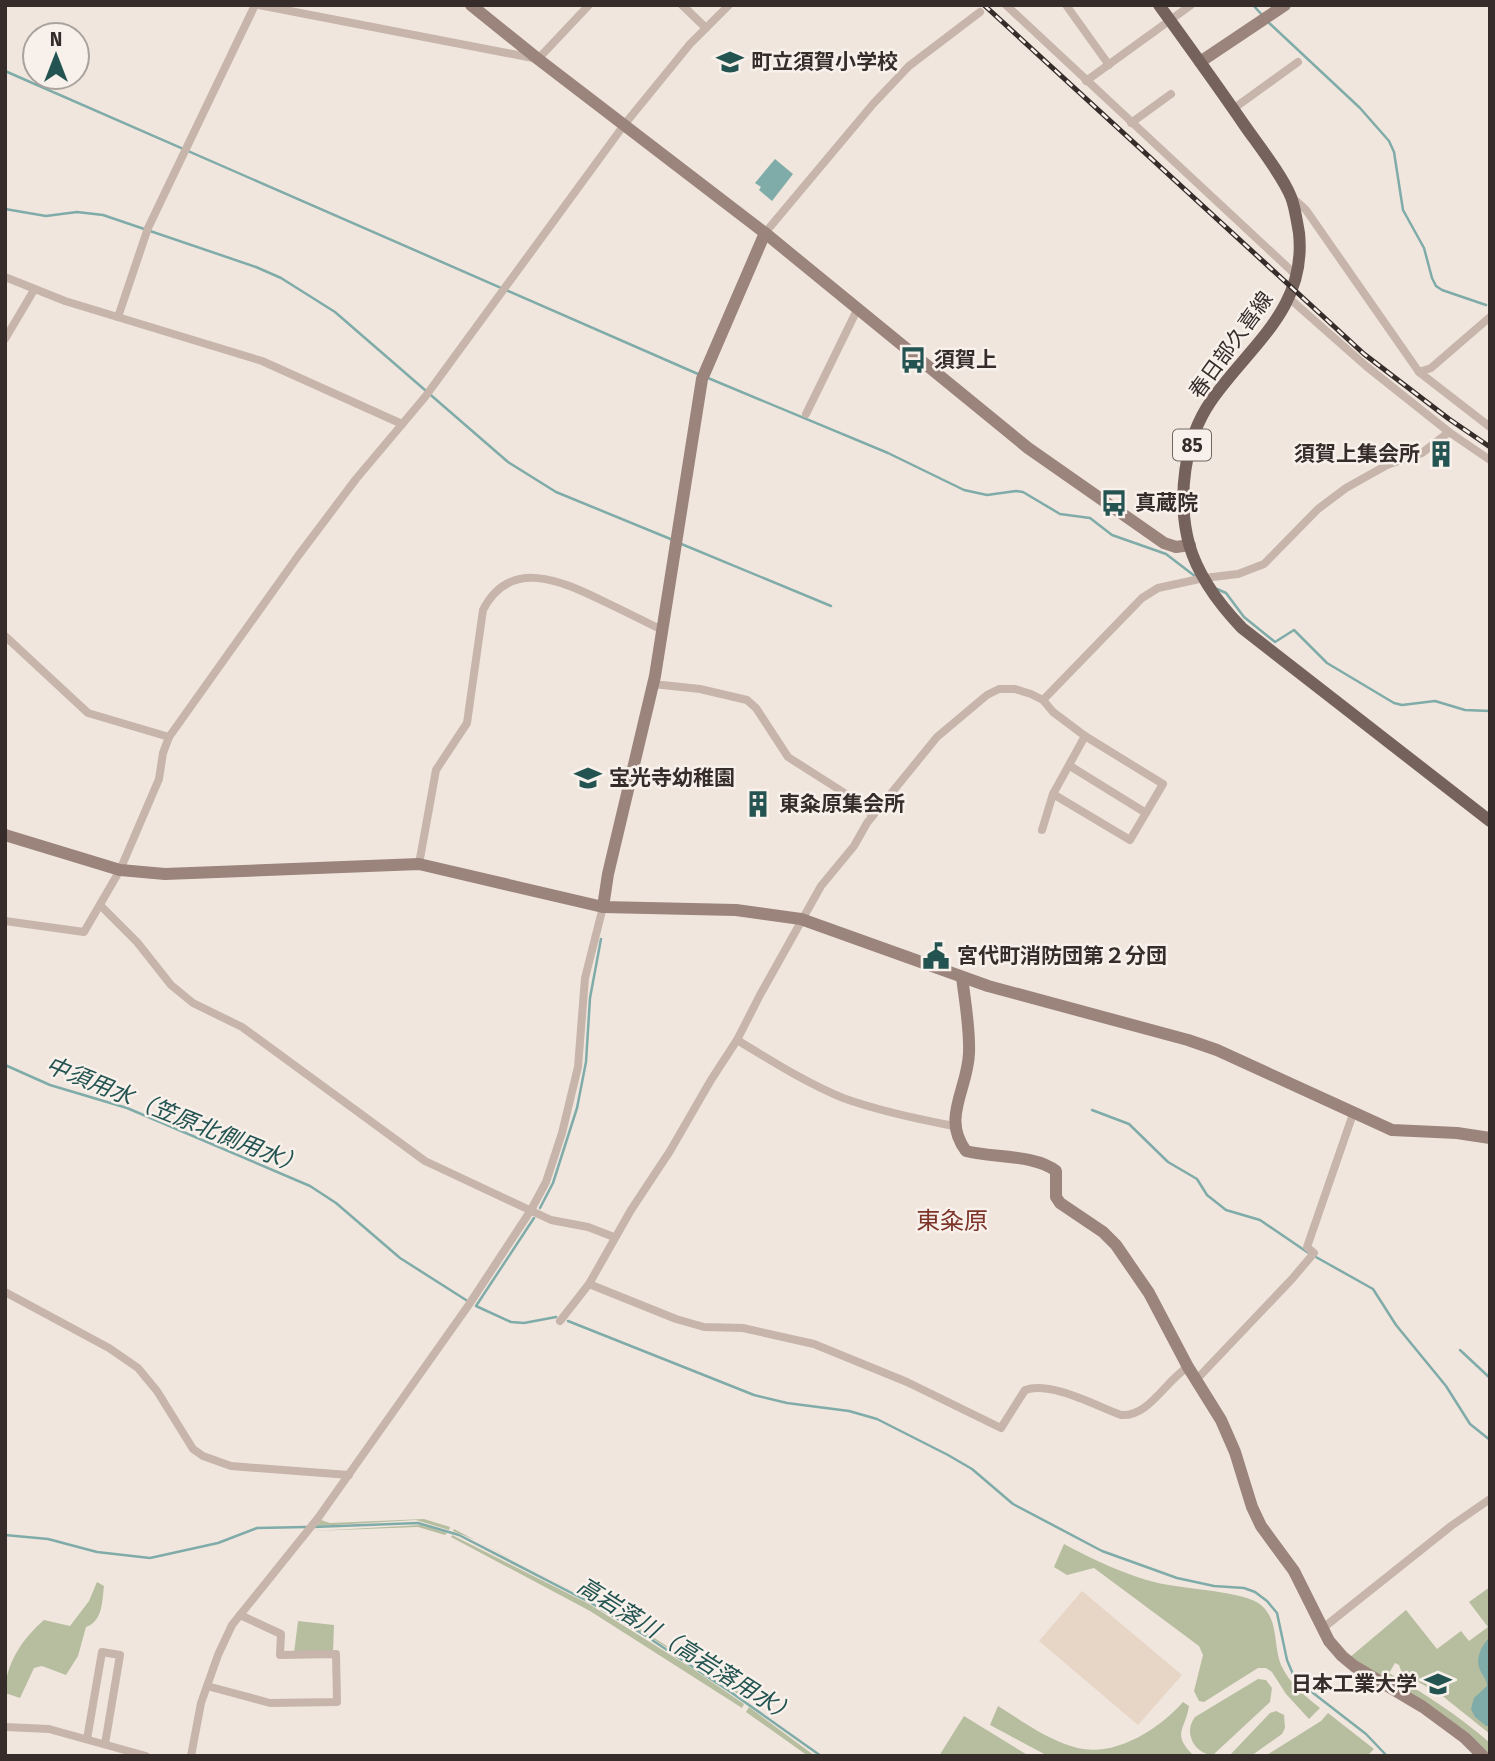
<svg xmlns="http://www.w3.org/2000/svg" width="1495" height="1761" viewBox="0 0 1495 1761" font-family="'Fira Sans','Noto Sans JP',sans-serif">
<rect width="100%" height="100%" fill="#f0e6de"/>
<g fill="#b7be9f">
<polygon points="424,1519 450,1527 449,1530 416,1520 317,1526 321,1520 330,1523"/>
<polygon points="421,1525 447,1533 445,1535 418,1527 313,1531"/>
<polygon points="454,1529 620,1616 748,1698 747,1700 684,1658 593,1602 475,1540 453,1531"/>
<polygon points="452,1535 589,1604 693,1669 744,1704 742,1708 590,1611 451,1537"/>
<path d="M1064,1544C1094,1560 1125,1575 1158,1583C1183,1589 1245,1591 1261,1605C1279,1620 1273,1645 1281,1665C1290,1684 1304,1695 1320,1708L1309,1719L1286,1694L1272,1672L1266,1668H1258L1204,1702L1199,1701L1194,1691L1203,1655L1199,1646L1094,1568L1067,1575L1054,1567Z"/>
<path d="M97,1582L104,1586C102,1601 103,1621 86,1627L78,1656L66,1675L42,1666L34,1668L20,1698L5,1693C5,1664 23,1638 44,1620L70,1626L89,1601Z"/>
<path d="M1490,1587V1734L1440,1694L1402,1673L1399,1665L1395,1663L1389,1673C1425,1694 1458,1715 1490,1743V1755L1467,1734L1349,1658L1406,1610L1437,1649L1461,1631L1469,1641L1488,1627L1469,1602Z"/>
<polygon points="298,1621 334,1625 333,1653 294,1653"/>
<path d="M1258,1679L1266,1680L1272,1688L1270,1702L1213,1755C1194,1754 1183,1732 1195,1717Z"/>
<path d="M1183,1702L1189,1706C1185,1731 1171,1733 1194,1756H1048L990,1725L998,1706C1022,1721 1046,1739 1074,1747C1113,1759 1158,1730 1183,1702Z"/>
<polygon points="749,1707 815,1756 808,1756 746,1712"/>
<polygon points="1276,1711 1284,1715 1285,1728 1282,1734 1251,1756 1229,1756 1270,1713"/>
<polygon points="1328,1713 1374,1749 1367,1756 1265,1756 1321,1721"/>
<polygon points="964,1716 1029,1756 939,1756"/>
</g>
<polygon fill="#e7d5c6" points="1082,1591 1182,1675 1138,1725 1039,1641"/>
<g fill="#7faba8">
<polygon points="775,159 793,174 772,201 759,190 761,187 755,183"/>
<path d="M1490,1637V1718L1489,1726H1486L1475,1717L1471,1709L1474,1698L1487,1686C1487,1678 1483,1677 1480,1670C1475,1658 1481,1646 1490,1637Z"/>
</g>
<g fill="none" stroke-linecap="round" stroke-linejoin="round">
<g stroke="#7faba8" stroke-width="2.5">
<polyline points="1253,5 1263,16"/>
<polyline points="1267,21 1360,108 1389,141 1394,152 1403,210 1424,248 1432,278 1436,286 1442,290 1486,305"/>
<polyline points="5,71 698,374"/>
<polyline points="5,209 46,216 77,212 103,215 256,267 281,278 335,312 508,462 556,492 673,540"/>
<polyline points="708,378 888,453 964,490 987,495 1016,491 1023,492 1060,514 1090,518 1112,535 1166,554 1196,577"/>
<polyline points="679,543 831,606"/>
<polyline points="1217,589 1226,593 1244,617 1275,642 1294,630 1327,663 1394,703 1402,705 1435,701 1465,710 1490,711"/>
<polyline points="5,1065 50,1085 127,1108 310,1186 336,1203 400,1258 466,1300"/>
<polyline points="1092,1110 1129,1124 1168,1162 1197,1179 1207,1195 1226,1210 1260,1220 1307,1252 1373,1289 1396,1325 1446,1386 1470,1424 1490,1440"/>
<polyline points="540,1208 553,1183 577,1108 586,1062 590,998 601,939"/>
<polyline points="534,1218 476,1306 511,1322 524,1323 556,1317"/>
<polyline points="568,1321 754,1395 787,1403 849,1411 877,1419 948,1455 972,1469 1013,1504 1102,1551 1177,1578 1214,1586 1244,1588 1255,1592 1267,1601 1277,1613 1287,1660 1295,1679 1366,1734 1387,1756"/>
<polyline points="1460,1350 1490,1378"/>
<polyline points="313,1527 418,1523 459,1535 591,1603 646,1636 732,1693 821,1756"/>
<polyline points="5,1535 48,1539 97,1552 150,1558 218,1543 257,1528 306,1527"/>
</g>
<g stroke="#c7b5ab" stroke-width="8">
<polyline points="259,5 538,59 589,5"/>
<polyline points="682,5 706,28"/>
<polyline points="1006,5 1296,275"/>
<polyline points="1066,5 1109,65"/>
<polyline points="1086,81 1191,5"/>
<polyline points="1233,109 1298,62"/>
<polyline points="1131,123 1171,94"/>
<polyline points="1294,199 1306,210 1419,372 1431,368 1490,317"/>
<polyline points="765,233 873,104 909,66 980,12"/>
<polyline points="5,277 65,301 262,361 402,424"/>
<polyline points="1289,298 1366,366 1449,432 1490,460"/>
<polyline points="118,317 148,228 255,5"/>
<polyline points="5,339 34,290"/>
<polyline points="1419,372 1490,427"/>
<polyline points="806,414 858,308"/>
<polyline points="5,636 88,713 169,737"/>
<polyline points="653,684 700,689 747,700 756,708 788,757 846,794 873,815"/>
<polyline points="1070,766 1146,813"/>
<polyline points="1053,794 1130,840 1163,784 1085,736"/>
<polyline points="1042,830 1053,794 1085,736 1053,712 1043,700"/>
<path d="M419,864L436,770L467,723L483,610C510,557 562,581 603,601C622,610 642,620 662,630"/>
<polyline points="101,906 137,942 171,985 193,1003 242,1027 425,1161 551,1220 588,1227 614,1237"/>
<polyline points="5,921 84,932 120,870 159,779 163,753 169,737 298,556 356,479 425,397 624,125 690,44 729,5"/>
<path d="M737,1040C772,1061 806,1083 843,1098C879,1111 917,1119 954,1126"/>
<path d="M589,1284L676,1319L704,1327L743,1328L814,1344L907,1382L1001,1428L1025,1390C1051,1381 1096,1406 1121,1415C1149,1417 1166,1380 1188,1367"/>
<polyline points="5,1292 109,1348 138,1368 157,1391 193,1449 203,1456 231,1466 349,1475"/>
<polyline points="560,1321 589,1284 631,1210 670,1151 711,1080 737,1040 760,995 821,886 854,846 867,823 937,737 987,695 999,689 1015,689 1031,694 1043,700 1142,598 1158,588 1204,578 1238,574 1264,564 1318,509 1346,488 1387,465 1422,453 1449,432"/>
<polyline points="1196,1380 1292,1279 1314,1253 1307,1247 1353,1114"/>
<polyline points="1323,1628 1451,1526 1490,1499"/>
<polyline points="207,1686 270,1703 337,1702 336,1654 280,1655 281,1634 240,1615"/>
<polyline points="5,1727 49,1729 146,1756"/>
<polyline points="87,1739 102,1652 120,1655 105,1744"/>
<polyline points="191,1756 201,1703 218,1655 232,1625 318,1518 468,1306 531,1210 546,1182 562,1133 578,1067 585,978 603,907"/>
</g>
<g stroke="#9b847c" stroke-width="12">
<polyline points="471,5 538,59 765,233 1028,448 1164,543 1176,547 1190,545"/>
<polyline points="1200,62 1285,5"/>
<polyline points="5,835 120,870 165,874 419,864 603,907 736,910 801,919 988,986 1188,1040 1217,1050 1392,1130 1457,1133 1490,1138"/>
<polyline points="603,907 608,874 655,676 702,379 765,233"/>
<path d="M962,977C965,1002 970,1028 969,1053C968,1089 941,1118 966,1151C992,1158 1035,1154 1056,1171V1197L1060,1203L1103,1232L1116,1245L1149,1293L1188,1367L1221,1420L1235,1452L1252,1507L1261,1526L1294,1571L1329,1641L1342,1656L1354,1666L1423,1707L1465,1738L1483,1756"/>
</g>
<path stroke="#76625c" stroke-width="12" d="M1159,5C1188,45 1217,85 1245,126C1259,146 1282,175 1291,197C1295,207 1297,222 1299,233C1307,309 1250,345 1211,401C1184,440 1177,498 1189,544C1198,576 1219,604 1242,628L1490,821"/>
<defs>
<polyline id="rail" points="984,5 1364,354 1449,419 1490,447"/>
</defs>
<use href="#rail" stroke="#362c29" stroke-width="5"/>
<use href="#rail" stroke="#f8f0ea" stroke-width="2.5" stroke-dasharray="8" stroke-linecap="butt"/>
</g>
<defs>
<symbol id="school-bare" viewBox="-9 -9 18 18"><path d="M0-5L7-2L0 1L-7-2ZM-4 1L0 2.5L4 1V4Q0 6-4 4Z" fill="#235451" stroke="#f8f0ea" stroke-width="2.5" paint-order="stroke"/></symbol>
<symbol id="bus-bare" viewBox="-9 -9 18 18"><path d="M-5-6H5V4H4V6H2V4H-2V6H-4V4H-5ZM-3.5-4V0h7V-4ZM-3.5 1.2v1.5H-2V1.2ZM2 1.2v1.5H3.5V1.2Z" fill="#235451" stroke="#f8f0ea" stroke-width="2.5" paint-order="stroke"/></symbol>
<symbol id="building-bare" viewBox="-9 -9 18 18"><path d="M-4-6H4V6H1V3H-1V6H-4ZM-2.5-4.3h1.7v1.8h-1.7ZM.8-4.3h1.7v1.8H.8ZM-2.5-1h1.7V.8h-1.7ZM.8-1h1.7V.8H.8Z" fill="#235451" stroke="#f8f0ea" stroke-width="2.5" paint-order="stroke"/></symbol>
<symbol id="civic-bare" viewBox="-9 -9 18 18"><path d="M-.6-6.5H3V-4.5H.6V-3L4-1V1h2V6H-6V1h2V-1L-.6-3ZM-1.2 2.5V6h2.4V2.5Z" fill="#235451" stroke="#f8f0ea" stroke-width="2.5" paint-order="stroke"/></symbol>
<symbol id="university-bare" viewBox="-9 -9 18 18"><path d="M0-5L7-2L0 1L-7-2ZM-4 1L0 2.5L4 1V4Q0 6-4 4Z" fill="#235451" stroke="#f8f0ea" stroke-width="2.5" paint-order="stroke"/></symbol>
</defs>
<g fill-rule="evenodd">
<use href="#school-bare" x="711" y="43" width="38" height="38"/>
<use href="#bus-bare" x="894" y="341" width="38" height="38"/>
<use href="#building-bare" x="1422" y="435" width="38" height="38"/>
<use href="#bus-bare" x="1095" y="484" width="38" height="38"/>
<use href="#school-bare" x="569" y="759" width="38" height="38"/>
<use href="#building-bare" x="739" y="785" width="38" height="38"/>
<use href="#civic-bare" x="917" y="937" width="38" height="38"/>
<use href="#university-bare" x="1419" y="1665" width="38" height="38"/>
</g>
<g text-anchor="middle" stroke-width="5" stroke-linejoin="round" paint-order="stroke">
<rect fill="#f8f0ea" stroke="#706763" stroke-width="2" x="1173" y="429.5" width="38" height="31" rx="5"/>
<g font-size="19" font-weight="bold" fill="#362c29">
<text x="1192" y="452">85</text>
</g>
<g font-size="21" font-weight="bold" fill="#362c29" stroke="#f8f0ea" text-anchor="start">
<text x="751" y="69">町立須賀小学校</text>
<text x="934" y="367">須賀上</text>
<text x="1420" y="461" text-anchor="end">須賀上集会所</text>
<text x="1135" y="510">真蔵院</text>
<text x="609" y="785">宝光寺幼稚園</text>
<text x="779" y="811">東粂原集会所</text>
<text x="957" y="963">宮代町消防団第２分団</text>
<text x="1417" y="1691" text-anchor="end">日本工業大学</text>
</g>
<g font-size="21" fill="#362c29" stroke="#f8f0ea">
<text transform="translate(1231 345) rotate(-54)" y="7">春日部久喜線</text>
</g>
<g font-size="23" font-style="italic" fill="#235451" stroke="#f8f0ea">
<text transform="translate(175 1115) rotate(22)" y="8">中須用水（笠原北側用水）</text>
<text transform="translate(687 1650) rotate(32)" y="8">高岩落川（高岩落用水）</text>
</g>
<g font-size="24" fill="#7d342a" stroke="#f8f0ea">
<text x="952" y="1229">東粂原</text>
</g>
</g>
<rect width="1495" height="1761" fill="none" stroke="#362c29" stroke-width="14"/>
<g transform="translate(56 56)"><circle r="33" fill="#f8f0ea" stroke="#aaa29d" stroke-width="2"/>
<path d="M0-5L12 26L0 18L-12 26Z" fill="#235451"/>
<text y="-10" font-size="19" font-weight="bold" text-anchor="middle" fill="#362c29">N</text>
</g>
</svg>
